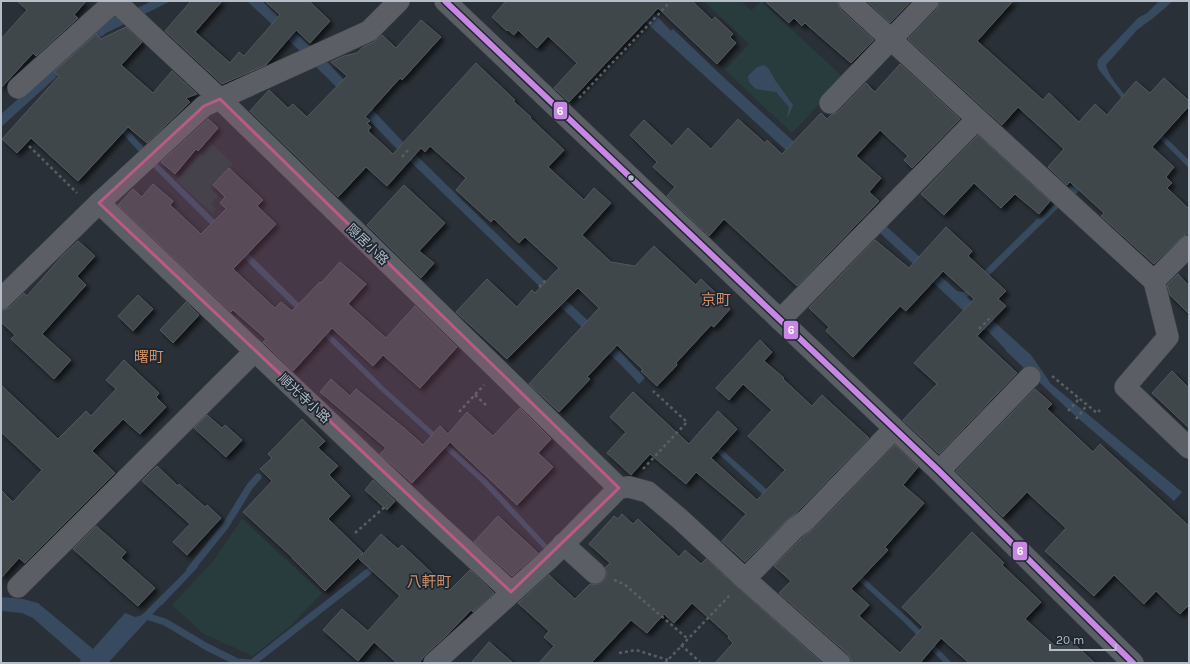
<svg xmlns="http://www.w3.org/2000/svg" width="1190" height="664" viewBox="0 0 1190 664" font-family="Karla,'Noto Sans JP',sans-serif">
<defs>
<filter id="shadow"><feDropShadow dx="3.5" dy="3.5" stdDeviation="2" flood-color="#0009"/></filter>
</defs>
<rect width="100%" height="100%" fill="#2a3037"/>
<g fill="#283c3d">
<polygon points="704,1 741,1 751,11 761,1 844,78 792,133 725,70 749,44"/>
<polygon points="210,142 233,164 210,188 218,196 211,204 216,209 212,213 176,180"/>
<polygon points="242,519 322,593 289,627 253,656 204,634 172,605 214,560"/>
</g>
<g fill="#384a5f">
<polygon points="152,1 171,1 106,33 69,65 146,150 142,155 64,70 1,127 1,114 111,17 123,15"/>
<path d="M247,1H262L329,64L407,146L544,280L608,339L645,378L639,384L622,366L391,143C345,94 296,47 247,1Z"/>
<path d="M1159,1H1173L1152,19L1137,30L1106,65C1110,87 1171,142 1189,160V168L1144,123L1073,197L1066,191L1137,117L1099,70L1097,65L1098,60L1138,18L1147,13Z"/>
<polygon points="651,10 671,31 673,29 720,74 957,291 963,292 1038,218 1040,219 1057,202 1061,205 967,297 1031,355 1051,384 1182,492 1174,501 1071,412 1006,351 1006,350 987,330 985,331 879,232 866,223 639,16"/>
<polygon points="764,65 769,69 775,80 793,105 787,119 789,107 776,92 756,89 749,82 748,76 757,67"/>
<polygon points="157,163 385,388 487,480 549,547 546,551 482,483 379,389 260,274 153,167"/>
<polygon points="702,432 798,517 793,522 698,435"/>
<polygon points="809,528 910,620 952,663 944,663 906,624 804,530"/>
<polygon points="196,562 198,567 162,605 160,606 108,663 79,663 81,660 33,618 22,613 1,611 1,597 23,599 38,603 93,649 125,613 135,617 142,615 194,563"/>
</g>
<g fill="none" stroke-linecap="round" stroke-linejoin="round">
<g stroke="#384a5f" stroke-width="7">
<polyline points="190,570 226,525 250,486 258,477"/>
<polyline points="142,620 146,616 165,622 207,647 237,662 252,663 368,572"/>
</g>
</g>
<g fill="#41464c" stroke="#52585f" filter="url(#shadow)">
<polygon points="17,1 86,1 74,15 78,18 36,56 33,53 1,88 1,39 27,10"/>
<polygon points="191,1 222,1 195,32 230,63 239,52 244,56 280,15 265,1 309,1 330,21 310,43 296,30 266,65 222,84 165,31"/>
<polygon points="506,1 692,1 712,20 715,17 733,34 730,37 736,43 717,64 658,8 569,102 554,88 577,63 548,36 537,48 518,30 514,35 508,30 507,31 492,17"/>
<polygon points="765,1 837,1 838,5 841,10 874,40 851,63 805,23 802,26 794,18 789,23"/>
<polygon points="867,1 911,1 890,23"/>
<polygon points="940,1 1013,1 977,41 1043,100 1049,93 1079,122 1095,104 1107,115 1136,81 1150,93 1164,78 1189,101 1189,106 1152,147 1174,167 1166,177 1172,183 1167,188 1189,209 1189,232 1187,234 1181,238 1154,264 1101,216 1104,213 1070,182 1067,185 1048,167 1064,149 1018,107 1002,125 908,39 937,9"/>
<polygon points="421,20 441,37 402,80 400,78 365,117 370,121 367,123 371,127 368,131 393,154 476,63 515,100 513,101 531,117 530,118 564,150 548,167 584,200 594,188 611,203 582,235 611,262 635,266 654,246 696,285 701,279 717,294 715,296 730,309 714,327 711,325 676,363 677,365 657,386 641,371 643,370 617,345 587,377 590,379 559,412 529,384 599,308 578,288 507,359 456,312 487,279 517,307 532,290 535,293 559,268 525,237 519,243 494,219 491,222 456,190 466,178 430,146 425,152 421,148 387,186 366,167 338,197 250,111 269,90 288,108 293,104 307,117 347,76 331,62 344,56 357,53 363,47 374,42 382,35 396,48"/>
<polygon points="126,27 142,42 121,65 153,93 172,71 197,94 186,98 190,102 147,143 128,127 78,181 31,138 17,153 2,139 59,76 54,72 96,34 101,39"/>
<polygon points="900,64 960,119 912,168 904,160 908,156 880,130 856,156 881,178 869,192 879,201 797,286 724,219 709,236 667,196 675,187 653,167 657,162 630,135 644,120 672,146 688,128 711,149 738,119 765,143 767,140 782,154 821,113 827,119 831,115 838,112 866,83 875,92"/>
<polygon points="208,119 218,128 198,151 196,149 175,174 161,162"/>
<polygon points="978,135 1050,201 1039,214 1015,194 1001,208 974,183 944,215 921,194"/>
<polygon points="229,168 263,200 257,206 276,224 233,269 275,308 281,302 292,311 320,282 321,283 340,262 366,284 348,304 386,338 415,306 457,347 420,388 383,355 373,366 332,328 293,371 263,342 266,339 233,310 231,312 118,205 133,189 142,197 153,184 173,201 170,205 201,234 226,209 220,203 225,197 213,185"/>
<polygon points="404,185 445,223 419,251 434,263 421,278 367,225"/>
<polygon points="946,227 972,251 968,256 1006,291 998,299 1006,306 977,336 1017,373 939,454 903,420 937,384 914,363 974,299 943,271 906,311 900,306 853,357 826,331 829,327 809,308 875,240 909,268"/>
<polygon points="78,241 95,256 77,276 86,285 42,334 71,360 54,379 11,339 15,335 1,322 1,311 9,308 24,293 27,296 62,256"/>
<polygon points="1178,274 1189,286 1189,314 1170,295 1167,285"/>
<polygon points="138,295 153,309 133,331 118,316"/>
<polygon points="186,302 199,315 173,343 160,330"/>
<polygon points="760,340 772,352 764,361 784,378 783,379 812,406 822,395 869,438 798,511 787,520 745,562 722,541 746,514 696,472 686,484 650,454 631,475 607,453 626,432 610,417 633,392 689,444 718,411 737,429 711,458 757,500 785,470 748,436 772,410 743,384 729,400 716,388"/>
<polygon points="124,360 159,393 156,397 166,407 140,434 123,419 92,451 115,473 25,563 19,558 1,578 1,490 13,502 42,470 1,432 1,385 58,439 86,411 91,416 116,389 106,380"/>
<polygon points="1172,371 1189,388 1189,428 1152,393"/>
<polygon points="331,379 350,396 356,389 404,428 423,445 440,426 448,434 467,412 493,436 520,408 551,439 538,453 553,467 517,505 450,442 412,483 380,454 386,448 320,392"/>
<polygon points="1035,389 1052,404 1047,409 1093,452 1100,444 1189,526 1189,605 1180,614 1156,591 1144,604 1114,575 1094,596 1045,551 1066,528 1027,492 1003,517 956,471"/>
<polygon points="207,415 222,428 225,425 242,440 226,457 194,428"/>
<polygon points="302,419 325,441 318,448 338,466 329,475 350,496 328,519 363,553 325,591 292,558 293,558 243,512 272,481 260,469 272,458 268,454"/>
<polygon points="895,445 918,467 903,485 924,503 885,547 888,550 851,589 869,605 859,616 900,653 923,627 902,607 972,532 1004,563 1002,565 1041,602 1025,619 1055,646 1064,635 1095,663 969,663 941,638 920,663 852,663 851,659 848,654 779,593 791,581 774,566 803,537 815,528"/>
<polygon points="157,466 178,486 179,484 205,507 207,505 221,518 187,555 173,542 190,524 142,481"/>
<polygon points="373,480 395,501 387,510 365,490"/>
<polygon points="622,514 633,524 638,519 679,557 685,550 701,564 706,559 822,663 715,663 733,643 728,638 729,636 692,603 674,623 664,614 647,633 631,620 591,663 539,663 554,646 544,637 549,631 518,603 549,575 575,599 590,584 598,584 604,581 607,575 605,568 610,563 589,544 614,516 618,519"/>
<polygon points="498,516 538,553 512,576 474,542"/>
<polygon points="96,526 126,552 121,558 155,588 138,606 73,549"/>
<polygon points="381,534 398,549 402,545 450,590 470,570 494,593 473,612 471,610 447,635 426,654 419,663 397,663 374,642 358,661 323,630 342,609 368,631 400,596 359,559"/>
<polygon points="489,642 513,663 471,663"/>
</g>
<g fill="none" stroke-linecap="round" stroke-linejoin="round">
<defs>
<g id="minor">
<polyline points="115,1 220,99 619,488"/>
<polyline points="445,1 939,471 1133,663"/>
<polyline points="849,1 1154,281 1168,337 1125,387 1189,448"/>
<polyline points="18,88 115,1"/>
<polyline points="830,103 928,1"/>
<polyline points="99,203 422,510 511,592"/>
<polyline points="1154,281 1189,246"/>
<polyline points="1,299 99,203 204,106 369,31 399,1"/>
<polyline points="780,320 977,119"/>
<polyline points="939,471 1030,377"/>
<polyline points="563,544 595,573"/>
<polyline points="745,579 795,528 806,520 894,429"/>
<polyline points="18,587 255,351"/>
<polyline points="434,663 550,558 619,488 629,487 648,492 680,519 745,579 840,663"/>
</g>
</defs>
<use href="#minor" stroke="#484c52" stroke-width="22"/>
<g stroke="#595e62" stroke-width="2.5" stroke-dasharray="3 3" stroke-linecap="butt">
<polyline points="579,98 671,1"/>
<polyline points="29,146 77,193"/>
<polyline points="402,157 410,148"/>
<polyline points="539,287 547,279"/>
<polyline points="979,329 992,316"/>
<polyline points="1052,376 1097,413 1100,410"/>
<polyline points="475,395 486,405"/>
<polyline points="1068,411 1079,399"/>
<polyline points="459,412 484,385"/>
<polyline points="1076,419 1087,405"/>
<polyline points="643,469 687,422 653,391"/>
<polyline points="355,533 387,505"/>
<polyline points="614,580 624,584 688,639"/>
<polyline points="681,645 700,662"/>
<polyline points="619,653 636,650 668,660"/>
<polyline points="665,663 731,594"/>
</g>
<use href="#minor" stroke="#5b5f65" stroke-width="21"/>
<defs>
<polyline id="bus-1" points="445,1 939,471 1133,663"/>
</defs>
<use href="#bus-1" stroke="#1e2731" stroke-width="9"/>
<use href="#bus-1" stroke="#c787e3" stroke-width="6"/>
</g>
<path fill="#bc5a87" fill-opacity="0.2" stroke="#bc5a87" stroke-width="3" stroke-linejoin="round" d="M220,99L619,488L511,592L99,203L204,106Z"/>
<circle fill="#b4bdc8" stroke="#1e2731" stroke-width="1.5" cx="631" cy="178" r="3.5"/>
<g text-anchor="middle" stroke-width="3.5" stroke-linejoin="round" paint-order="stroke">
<g font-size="13" fill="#b4bdc8" stroke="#1e2731">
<text transform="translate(368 244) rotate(44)" y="5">隠居小路</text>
<text transform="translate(305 398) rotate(43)" y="5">順光寺小路</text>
</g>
<g font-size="15" fill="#d09068" stroke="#1e2731">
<text x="716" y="305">京町</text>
<text x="149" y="362">曙町</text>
<text x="429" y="587">八軒町</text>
</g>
</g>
<g stroke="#1e2731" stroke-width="1.5">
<rect x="553" y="101" width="15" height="19" rx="4" fill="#c787e3"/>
<rect x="783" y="320" width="16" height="20" rx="4" fill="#c787e3"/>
<rect x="1012" y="541" width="16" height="20" rx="4" fill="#c787e3"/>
</g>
<g font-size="11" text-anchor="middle" font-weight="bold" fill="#fff">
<text x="560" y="115">6</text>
<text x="791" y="334">6</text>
<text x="1020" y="555">6</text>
</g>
<rect width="1190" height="664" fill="none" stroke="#b4bdc8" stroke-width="4"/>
<path d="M1050 644v6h66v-6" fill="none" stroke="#b4bdc8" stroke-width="2"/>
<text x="1056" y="644" font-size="12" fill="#b4bdc8" stroke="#1e2731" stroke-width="3" paint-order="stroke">20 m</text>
</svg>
